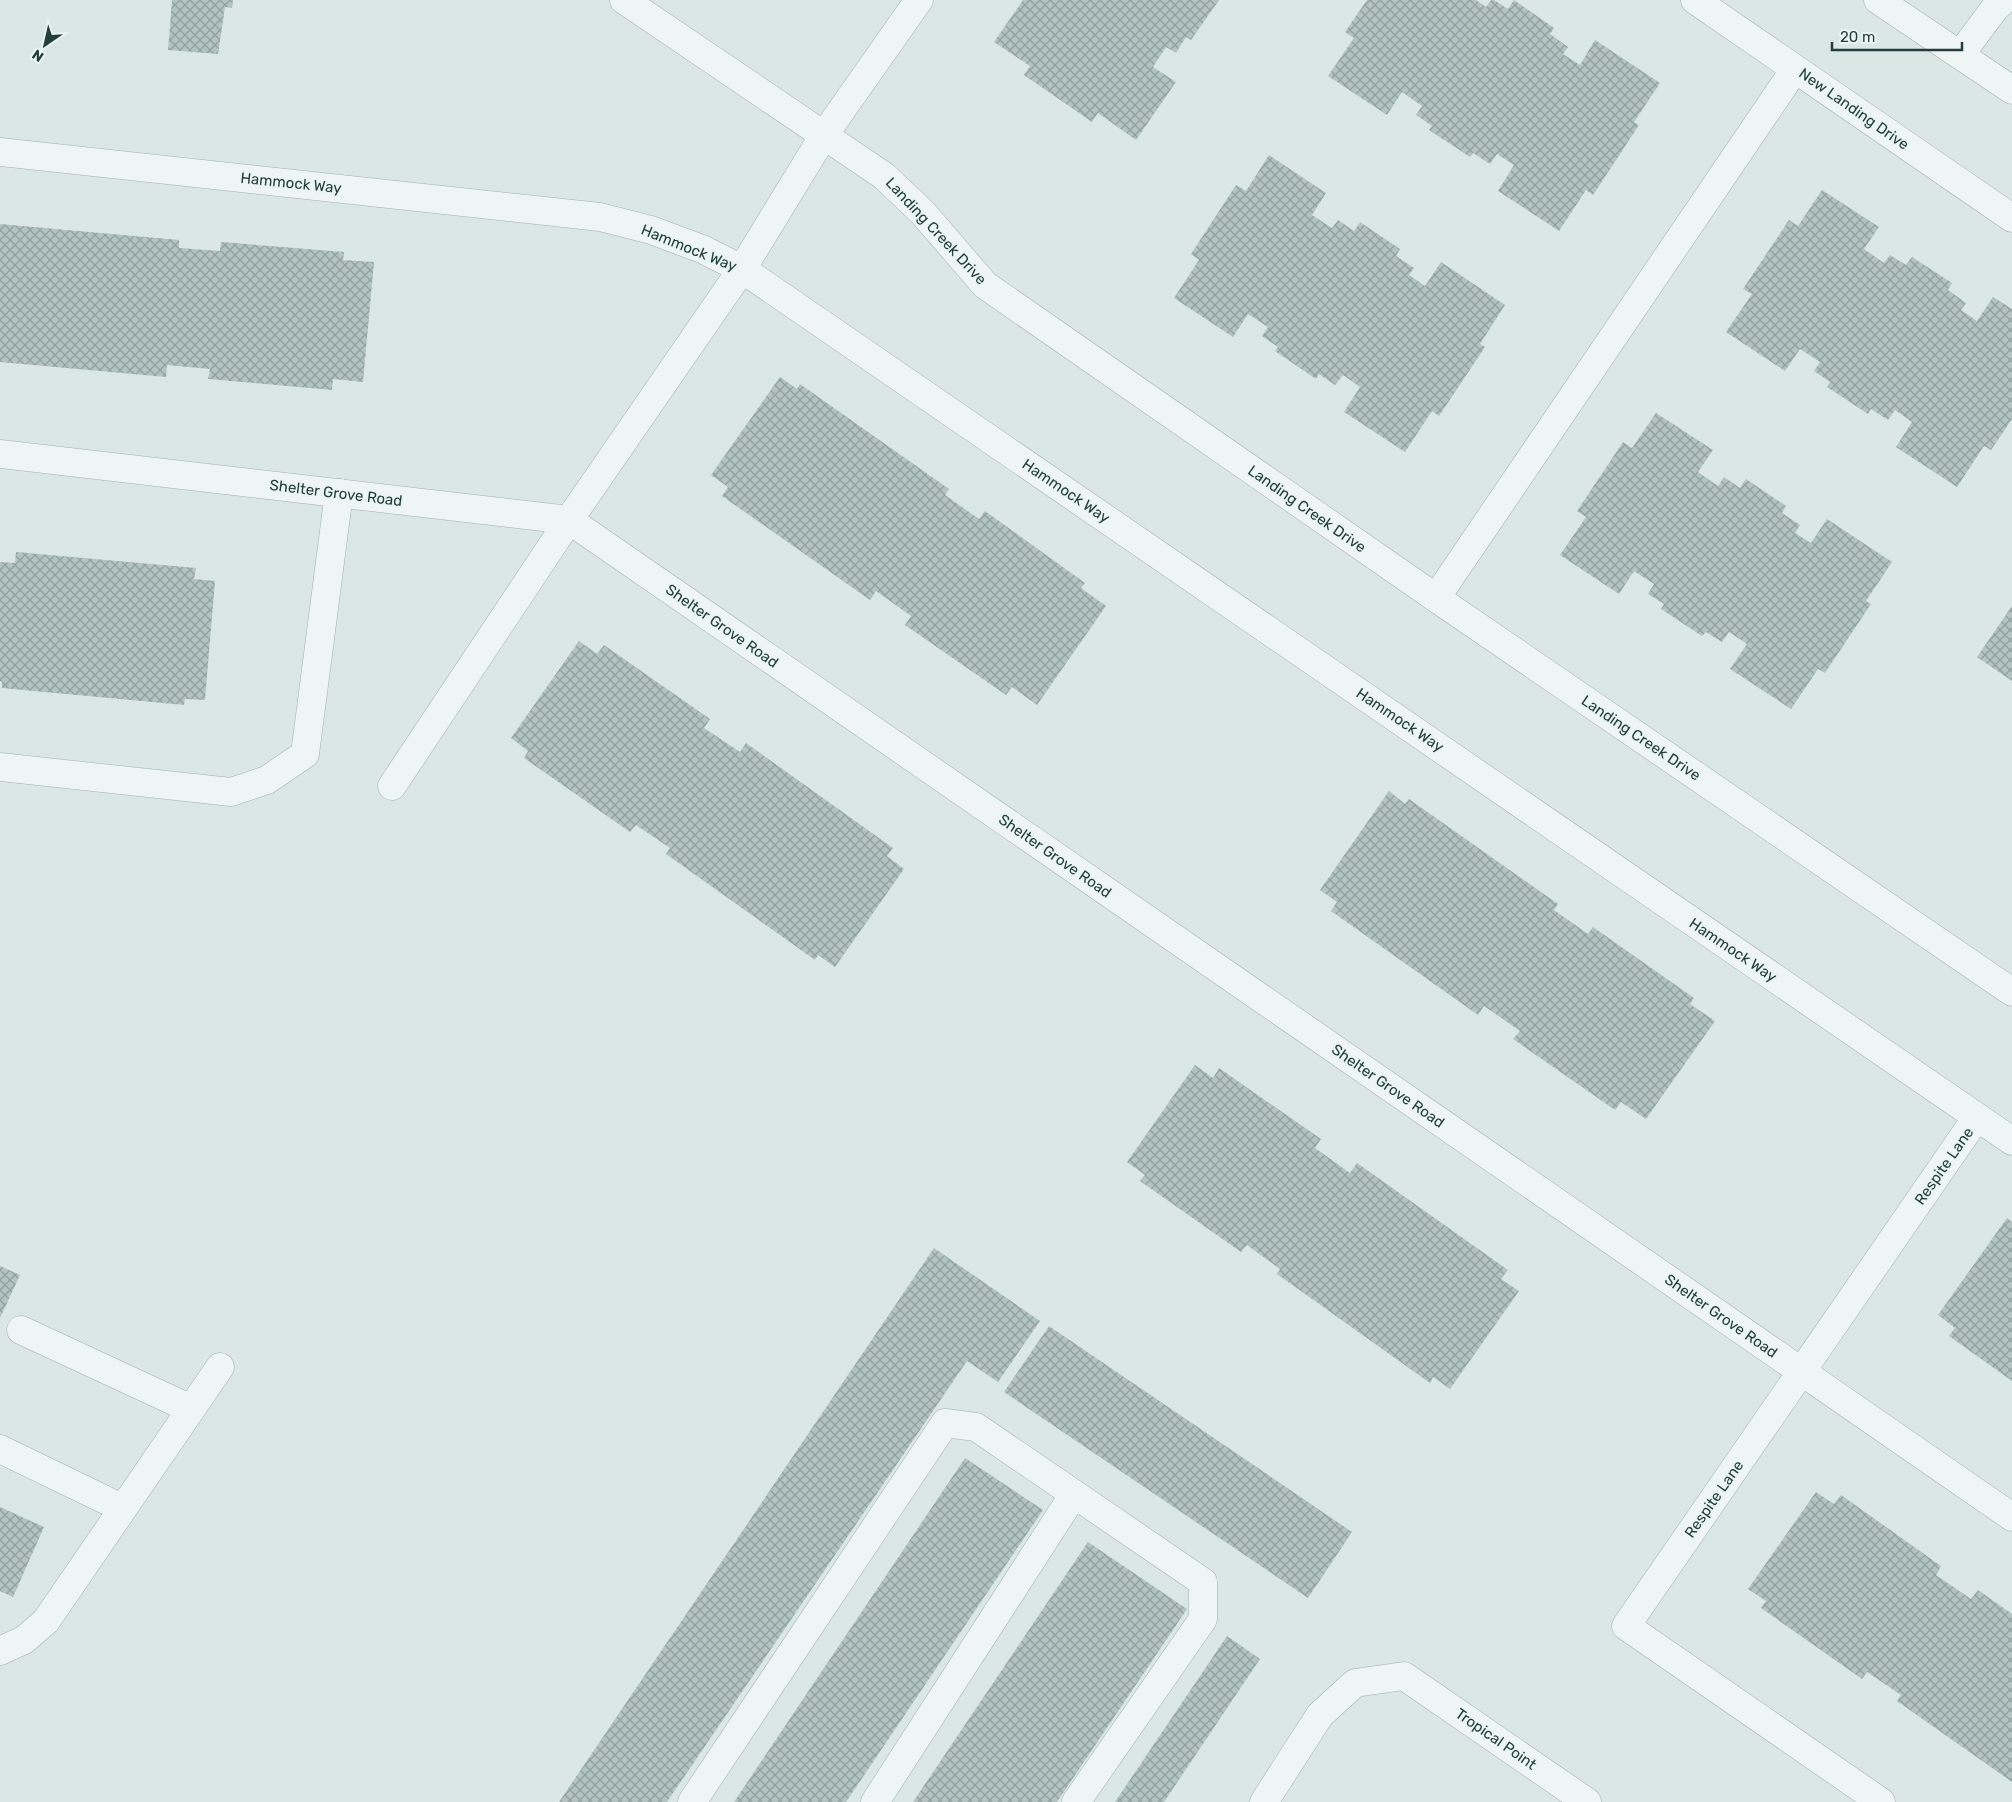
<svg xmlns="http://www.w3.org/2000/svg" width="2012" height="1802" viewBox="0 0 2012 1802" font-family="Rubik,sans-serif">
<defs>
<pattern id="building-cross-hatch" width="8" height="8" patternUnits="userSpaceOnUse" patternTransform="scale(1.25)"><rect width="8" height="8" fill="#b2c4c0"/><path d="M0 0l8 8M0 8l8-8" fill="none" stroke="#91a19d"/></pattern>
</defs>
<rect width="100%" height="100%" fill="#dbe7e4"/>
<g fill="url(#building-cross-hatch)">
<polygon points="172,0 233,0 232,8 225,7 218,54 168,50"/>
<polygon points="1023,0 1219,0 1191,40 1186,37 1176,53 1166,47 1153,67 1176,82 1136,140 1098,113 1092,122 1024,75 1030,66 994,42"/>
<polygon points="1367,0 1476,0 1486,7 1491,0 1494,0 1508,9 1514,0 1554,28 1550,34 1568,47 1563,54 1580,65 1595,40 1660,83 1634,122 1639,125 1593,195 1586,190 1559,231 1498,191 1514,165 1497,154 1490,164 1473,153 1470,157 1429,130 1432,126 1416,115 1422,106 1402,92 1387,115 1328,76 1354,38 1345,32"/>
<polygon points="1269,155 1326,193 1312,215 1332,228 1338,220 1354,231 1360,222 1400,249 1396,256 1414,268 1409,275 1425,286 1441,262 1505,305 1480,344 1485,347 1439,416 1432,411 1405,452 1344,412 1360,387 1343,375 1335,385 1319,374 1316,379 1275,351 1278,347 1262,336 1268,327 1248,314 1233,337 1174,298 1199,260 1191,254 1236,185 1246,191"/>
<polygon points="1822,190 1879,227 1864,249 1884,263 1890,255 1906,265 1912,257 1952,283 1948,290 1966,303 1961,310 1977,321 1993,297 2012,309 2012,419 1991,450 1984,446 1957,487 1896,447 1912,422 1895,410 1888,420 1871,409 1868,414 1827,387 1830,382 1814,371 1820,362 1800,349 1785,371 1726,332 1752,294 1743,289 1789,220 1798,226"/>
<polygon points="0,224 179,240 179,248 220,251 221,242 344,252 343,260 374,262 363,382 333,379 332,390 208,379 210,369 167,365 166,377 0,362"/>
<polygon points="780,377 797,389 800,384 949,489 945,495 979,519 985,511 1085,583 1081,588 1106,606 1037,705 1012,687 1006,695 905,625 911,616 876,591 870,600 722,496 728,487 711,475"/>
<polygon points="1656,413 1713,450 1698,472 1718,486 1724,477 1740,488 1746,479 1786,506 1782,513 1800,525 1795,533 1811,543 1827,519 1892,562 1866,601 1871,604 1825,673 1818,669 1791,709 1730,669 1747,644 1729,632 1722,642 1706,632 1702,636 1661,609 1664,604 1648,594 1654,584 1634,571 1619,594 1560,555 1586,517 1577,511 1623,442 1632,448"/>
<polygon points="16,552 196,568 194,579 215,581 205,700 185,699 184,705 2,688 2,682 0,681 0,562 15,563"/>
<polygon points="2012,606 2012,681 1977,657"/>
<polygon points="579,641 597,654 604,645 710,719 704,728 740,752 746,743 893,848 887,856 904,869 835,967 818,955 815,960 666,854 670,848 636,825 630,832 524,758 528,751 511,738"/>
<polygon points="1389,791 1405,804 1409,799 1558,904 1554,910 1588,934 1593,927 1694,998 1690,1004 1715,1021 1646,1119 1621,1102 1615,1110 1513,1039 1520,1031 1484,1006 1478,1015 1331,911 1337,902 1320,890"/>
<polygon points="1195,1065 1213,1078 1219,1068 1321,1139 1315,1148 1350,1173 1357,1163 1508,1270 1501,1279 1519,1291 1450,1389 1433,1377 1430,1383 1277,1274 1280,1269 1247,1245 1241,1252 1140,1181 1145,1175 1127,1162"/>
<polygon points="2007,1218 2012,1222 2012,1381 1949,1336 1955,1328 1938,1315"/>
<polygon points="934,1248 1040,1321 998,1382 967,1361 667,1802 559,1802"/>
<polygon points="0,1266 20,1275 0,1318"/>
<polygon points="1049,1326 1352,1532 1308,1598 1004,1392"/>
<polygon points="965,1458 1043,1510 846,1802 734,1802"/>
<polygon points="1816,1492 1834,1504 1841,1495 1941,1566 1936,1575 1971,1599 1978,1590 2012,1614 2012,1782 1897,1701 1901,1695 1867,1672 1862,1679 1761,1608 1766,1601 1748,1589"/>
<polygon points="0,1507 44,1527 13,1597 0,1591"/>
<polygon points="1088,1542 1187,1609 1096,1744 1057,1802 913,1802"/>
<polygon points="1227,1636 1260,1659 1164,1802 1115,1802"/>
</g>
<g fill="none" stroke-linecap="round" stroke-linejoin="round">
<defs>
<g id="minor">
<polyline points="624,0 884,176 923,213 985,285 1436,598 2012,992"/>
<polyline points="1695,0 2012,218"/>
<polyline points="1878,0 2012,90"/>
<polyline points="1960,55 1995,8 2004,0"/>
<polyline points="0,152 600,217 651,230 702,249 742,269 2012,1141"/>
<polyline points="0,454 569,520 2012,1517"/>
<polyline points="1436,598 1795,69"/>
<polyline points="0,767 231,792 267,780 305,754 339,493"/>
<polyline points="392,786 569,520 742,269 824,135 919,0"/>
<polyline points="21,1330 191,1409"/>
<polyline points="0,1449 122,1508"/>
<polyline points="0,1651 24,1640 46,1621 220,1367"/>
<polyline points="692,1802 945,1423 976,1427 1203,1582 1203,1619 1076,1802"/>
<polyline points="875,1802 1074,1494"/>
<polyline points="1264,1802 1320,1715 1355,1683 1404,1676 1587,1802"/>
<polyline points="1881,1802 1626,1626 1977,1117"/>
</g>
</defs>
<use href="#minor" stroke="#a0b1ad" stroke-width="29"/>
<use href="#minor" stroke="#eef5f4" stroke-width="28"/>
</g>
<g text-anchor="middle" stroke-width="4" stroke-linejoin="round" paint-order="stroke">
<g font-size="15" fill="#243e39" stroke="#eaf5f2">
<text transform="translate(1854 109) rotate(35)" y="5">New Landing Drive</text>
<text transform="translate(291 183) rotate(6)" y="5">Hammock Way</text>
<text transform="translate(936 231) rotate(47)" y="5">Landing Creek Drive</text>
<text transform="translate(689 248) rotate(22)" y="5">Hammock Way</text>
<text transform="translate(1066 491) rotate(34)" y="5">Hammock Way</text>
<text transform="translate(336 493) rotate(7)" y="5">Shelter Grove Road</text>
<text transform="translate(1307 509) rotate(35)" y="5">Landing Creek Drive</text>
<text transform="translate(722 626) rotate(35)" y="5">Shelter Grove Road</text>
<text transform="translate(1400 720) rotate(34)" y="5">Hammock Way</text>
<text transform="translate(1641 738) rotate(34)" y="5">Landing Creek Drive</text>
<text transform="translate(1055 856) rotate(35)" y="5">Shelter Grove Road</text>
<text transform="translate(1733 950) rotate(34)" y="5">Hammock Way</text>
<text transform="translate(1388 1086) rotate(35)" y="5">Shelter Grove Road</text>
<text transform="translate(1944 1166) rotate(-55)" y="5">Respite Lane</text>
<text transform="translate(1721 1316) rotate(35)" y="5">Shelter Grove Road</text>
<text transform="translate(1714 1499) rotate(-55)" y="5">Respite Lane</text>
<text transform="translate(1496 1739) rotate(35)" y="5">Tropical Point</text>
</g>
</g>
<g transform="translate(45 45) rotate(214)" stroke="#eaf5f2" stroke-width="4" paint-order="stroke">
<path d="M0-4L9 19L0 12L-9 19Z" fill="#243e39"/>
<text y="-8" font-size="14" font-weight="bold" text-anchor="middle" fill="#243e39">N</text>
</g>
<path d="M1832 42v8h130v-8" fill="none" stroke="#243e39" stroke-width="2.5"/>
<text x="1840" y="42" font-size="15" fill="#243e39" stroke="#eaf5f2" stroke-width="4" paint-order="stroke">20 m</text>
</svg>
